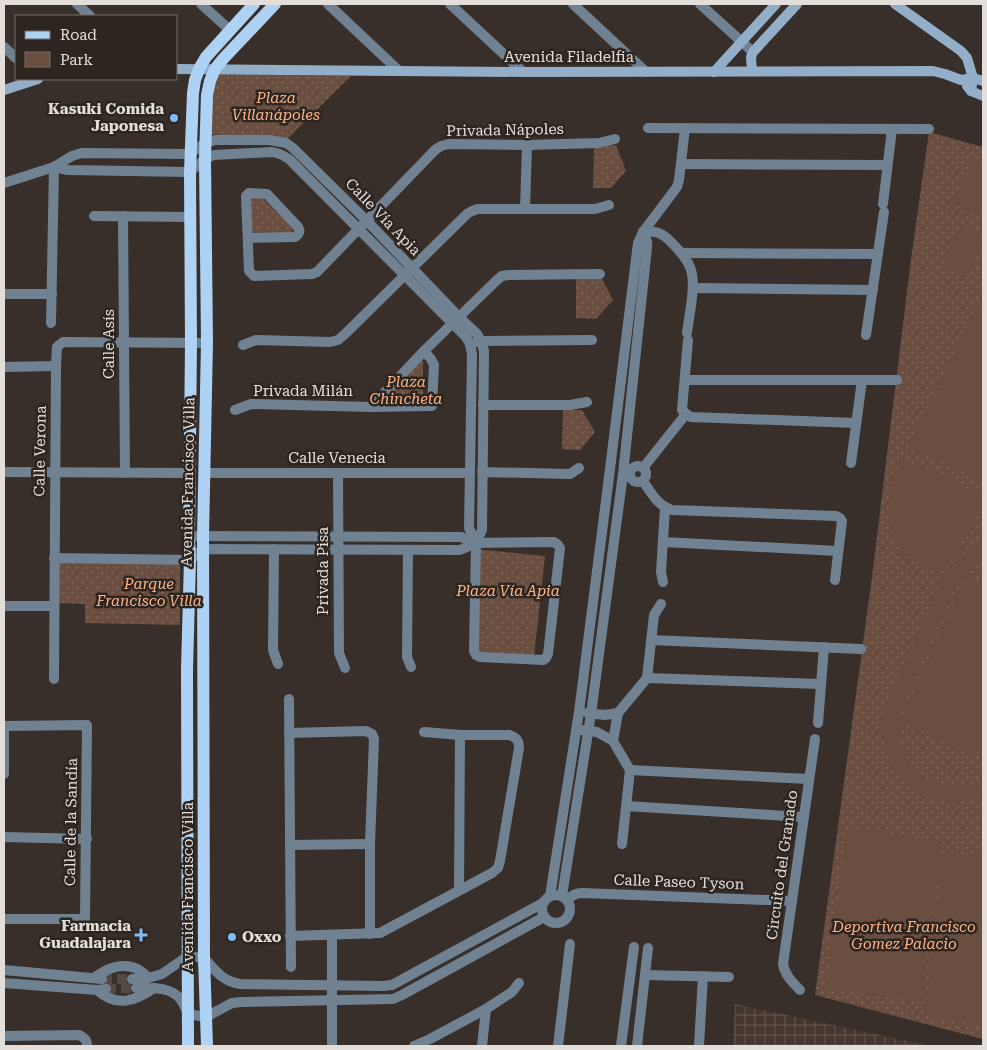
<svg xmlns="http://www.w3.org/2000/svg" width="987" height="1050" viewBox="0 0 987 1050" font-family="'Roboto Serif',serif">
<defs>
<pattern id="industrial-grid" width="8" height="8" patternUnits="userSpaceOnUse" patternTransform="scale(1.25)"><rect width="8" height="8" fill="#45362e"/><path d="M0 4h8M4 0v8" fill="none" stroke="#60534c"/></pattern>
<pattern id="green-dots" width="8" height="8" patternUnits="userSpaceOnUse" patternTransform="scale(1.25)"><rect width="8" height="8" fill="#6a4e3f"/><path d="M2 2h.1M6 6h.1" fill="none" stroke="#7f675a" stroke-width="1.8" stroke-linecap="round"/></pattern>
</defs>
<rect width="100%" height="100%" fill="#382f2a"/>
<polygon fill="url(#industrial-grid)" points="735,1004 931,1046 733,1046"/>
<g fill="url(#green-dots)">
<polygon points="208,74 351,76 288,138 204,134"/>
<polygon points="929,132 983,147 983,1039 815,995 872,577 911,259"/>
<polygon points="616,145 626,171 611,188 593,188 594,146"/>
<polygon points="242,195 259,195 293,227 292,233 243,232"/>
<polygon points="576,275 600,275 613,300 596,319 576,318"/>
<polygon points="417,354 423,362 423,407 368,406"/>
<polygon points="563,410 582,410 595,432 580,450 562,449"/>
<polygon points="476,549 545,556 534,657 472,655"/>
<polygon points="58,562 180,562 180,625 85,623 85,604 58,603"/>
</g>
<g fill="#6a4e3f">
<polygon points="972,160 983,166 983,201 977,214 952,203"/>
<polygon points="961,225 983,236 983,242 967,277 942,266"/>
<polygon points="983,295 983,482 909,445"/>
<polygon points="901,461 946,476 983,498 983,503 967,535 938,574 901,554 888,523 890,487"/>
<path d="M983,542V559C973,563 966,572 958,579L899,715C899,722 897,729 898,735C898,739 900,743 901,746C913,782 951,797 983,779V796L969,801L952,803L931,799L912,788L900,777L890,762L884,743L881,727L885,707L946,570C957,559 968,546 983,542Z"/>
<polygon points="966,574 983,581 983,758 901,723"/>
<polygon points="848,828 942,841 921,1001 826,988"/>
<polygon points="944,852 983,857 983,1025 925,1016"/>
</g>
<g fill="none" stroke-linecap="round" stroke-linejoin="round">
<g stroke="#524945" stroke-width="10" stroke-dasharray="10 5" stroke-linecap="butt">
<polyline points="102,979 132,979"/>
<polyline points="106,989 136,988"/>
</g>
<g stroke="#708192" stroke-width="10">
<polyline points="77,4 90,16"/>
<polyline points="201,4 230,30"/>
<polyline points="328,4 399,71"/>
<polyline points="450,4 523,72"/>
<polyline points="573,4 646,72"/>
<polyline points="700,4 753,52"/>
<polyline points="4,47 16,58"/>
<polyline points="648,128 929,129"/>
<polyline points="681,164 887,165"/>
<polyline points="54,167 68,170 190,172 205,159 214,155 272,152 280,154 289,159 466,337 470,344 472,354 469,528 476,543"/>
<polyline points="4,183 54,167 72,156 82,153 190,154 205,143 215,140 269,140 286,143 293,148 366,220 459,317 477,334 481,341 484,351 482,530 476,543 474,651 476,655 480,657 543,660 546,658 548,654 560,548 558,545 554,542 476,543 460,550 203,549 190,560 54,558"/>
<polyline points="883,204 892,129"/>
<polyline points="525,209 527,145"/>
<polyline points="94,216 190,217"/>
<polyline points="123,216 125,473"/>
<path d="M643,232C656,230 662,233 671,242C678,249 686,257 690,267C697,283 689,315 687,333"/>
<path d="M248,238L295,237C299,234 301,231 298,227L267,194L249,193L246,196L249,271L254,276L312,274L317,272L435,150L441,146L449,144L527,145L599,143L615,139"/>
<polyline points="682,253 878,254"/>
<polyline points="693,288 873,290"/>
<polyline points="4,294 52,294"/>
<polyline points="51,323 54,167"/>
<polyline points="866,335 884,212"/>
<polyline points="688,340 682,410 686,414 691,417 856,423"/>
<polyline points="476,342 481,341 592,340"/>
<polyline points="243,345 256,340 330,342 338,340 344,335 467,214 472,211 478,209 595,209 609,205"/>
<polyline points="4,367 56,366"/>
<polyline points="685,380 897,380"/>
<polyline points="483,405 570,405 587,402"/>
<polyline points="371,407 424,351 497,280 502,276 508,275 600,274"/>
<polyline points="235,410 251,404 371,407 432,406 434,365 431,359 424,351"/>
<polyline points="851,463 862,380"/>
<circle cx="638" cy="474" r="8"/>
<polyline points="643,468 686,414"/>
<polyline points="4,472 190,473"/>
<polyline points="482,472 570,474 579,468"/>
<polyline points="204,473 470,473"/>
<polyline points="338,474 339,653 345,668"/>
<path d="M643,481C652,494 657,505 672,510L836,516L840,518L842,521L835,580"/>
<polyline points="196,536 461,537 476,543"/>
<polyline points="663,542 838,551"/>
<polyline points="274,549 273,650 278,664"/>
<polyline points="408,550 407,657 411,667"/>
<polyline points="663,582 661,572 665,508"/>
<polyline points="4,606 54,606"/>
<polyline points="651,640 861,649"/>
<polyline points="647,678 821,684"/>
<polyline points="54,679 56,366 57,347 63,342 207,343"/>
<polyline points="289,699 291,967"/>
<polyline points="587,713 605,715 618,713"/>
<polyline points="818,723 824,647"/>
<polyline points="4,726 87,725 85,919 4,919"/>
<polyline points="582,730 597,732 613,741 630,770 622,844"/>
<polyline points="289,733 366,731 372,734 374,739 370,844 370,934"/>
<polyline points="613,741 618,713 647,678 654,615 661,604"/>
<polyline points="630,770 809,779"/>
<polyline points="4,774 4,726"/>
<polyline points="626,806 804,817"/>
<polyline points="4,837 87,839"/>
<polyline points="290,845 370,844"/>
<polyline points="459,890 460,735"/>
<circle cx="556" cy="909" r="14"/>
<polyline points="550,896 579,712 608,485 638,243 643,232 677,187 679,180 685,128"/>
<path d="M562,896L591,714L623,474L647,248C648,242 647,238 643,232"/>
<path d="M567,900C572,895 576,893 582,893L792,901"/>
<polyline points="332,935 332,1046"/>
<path d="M290,936L380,933L492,873L498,868L500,861L519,748C519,741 517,738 510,735H460L424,732"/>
<polyline points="4,970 102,979"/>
<polyline points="645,975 729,977"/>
<path d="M94,978C111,965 133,959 148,978"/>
<path d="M132,979L148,978L162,974L188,956L204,958C216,971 222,981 240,984L383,986L392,985L543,903"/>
<polyline points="4,983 97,990 106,989"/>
<path d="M136,988C150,988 171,986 181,1000C184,1004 186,1010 188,1014L206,1017L232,1003L242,1002L393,999L402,995L544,917"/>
<path d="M97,990C117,1008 135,1001 154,988"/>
<path d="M800,990C792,982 785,975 783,964L815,739"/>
<path d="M4,1036L79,1035C85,1038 87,1040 87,1046"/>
<polyline points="414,1046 430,1039 486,1009 512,992 519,983"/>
<polyline points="482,1046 486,1009"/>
<polyline points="558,1046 570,944"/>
<polyline points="621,1046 634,947"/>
<polyline points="637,1046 648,948"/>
<polyline points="699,1046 703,976"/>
</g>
<g stroke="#92aec9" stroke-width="10">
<polyline points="895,4 961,51 967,58 973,78 971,91"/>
<polyline points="176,69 523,72 933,71 945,74 961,80 973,78 983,81"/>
<polyline points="752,71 751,57 753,52 797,4"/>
<polyline points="714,72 776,4"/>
<polyline points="967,86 971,91 983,96"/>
<polyline points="4,90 38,79"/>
</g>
<g stroke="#add2f4" stroke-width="12">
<polyline points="188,1046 187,669 190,560 189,536 191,343 190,172 193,93 195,80 199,69 206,57 254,4"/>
<polyline points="207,1046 204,958 203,536 207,343 205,159 207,95 210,81 215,69 223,59 275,4"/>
</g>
</g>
<g fill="#7dbef9" stroke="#2d2520" stroke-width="2">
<circle cx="174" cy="118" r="5"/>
<path d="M138.5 927.5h5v5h5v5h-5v5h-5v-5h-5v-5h5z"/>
<circle cx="232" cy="937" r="5"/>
</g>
<g text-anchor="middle" stroke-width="5" stroke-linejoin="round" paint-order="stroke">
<g font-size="15" fill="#e4dedb" stroke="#2d2520">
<text x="569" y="62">Avenida Filadelfia</text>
<text transform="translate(505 130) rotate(-1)" y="5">Privada Nápoles</text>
<text transform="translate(383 217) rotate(46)" y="5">Calle Vía Apia</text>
<text transform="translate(109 344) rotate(-90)" y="5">Calle Asís</text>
<text x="303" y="396">Privada Milán</text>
<text transform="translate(40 451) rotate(-89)" y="5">Calle Verona</text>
<text x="337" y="463">Calle Venecia</text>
<text transform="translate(188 482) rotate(-89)" y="5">Avenida Francisco Villa</text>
<text transform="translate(323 571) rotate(-90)" y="5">Privada Pisa</text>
<text transform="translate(71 822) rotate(-89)" y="5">Calle de la Sandía</text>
<text transform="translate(782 865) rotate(-82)" y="5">Circuito del Granado</text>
<text transform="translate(679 882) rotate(2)" y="5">Calle Paseo Tyson</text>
<text transform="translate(188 887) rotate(-90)" y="5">Avenida Francisco Villa</text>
</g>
<g font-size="15" font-style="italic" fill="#fdb389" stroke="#2d2520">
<text x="276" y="103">Plaza<tspan x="276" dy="17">Villanápoles</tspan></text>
<text x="406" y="387">Plaza<tspan x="406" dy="17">Chincheta</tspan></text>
<text x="149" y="589">Parque<tspan x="149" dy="17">Francisco Villa</tspan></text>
<text x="508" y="596">Plaza Vía Apia</text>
<text x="904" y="932">Deportiva Francisco<tspan x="904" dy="17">Gomez Palacio</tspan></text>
</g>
<g font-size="15" font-weight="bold" fill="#e4dedb" stroke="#2d2520" text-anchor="end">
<text x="164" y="114">Kasuki Comida<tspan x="164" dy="17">Japonesa</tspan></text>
<text x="131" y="931">Farmacia<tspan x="131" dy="17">Guadalajara</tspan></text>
<text x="242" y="942" text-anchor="start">Oxxo</text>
</g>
</g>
<rect width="987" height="1050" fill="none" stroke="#e4dedb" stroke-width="10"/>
<rect x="15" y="15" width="162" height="65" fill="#2d2520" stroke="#766f6b"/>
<rect x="25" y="31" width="25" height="8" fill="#add2f4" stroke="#766f6b"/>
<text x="60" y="40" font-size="15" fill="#e4dedb">Road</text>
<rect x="25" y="52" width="25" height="15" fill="#6a4e3f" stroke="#766f6b"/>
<text x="60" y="65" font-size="15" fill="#e4dedb">Park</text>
</svg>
